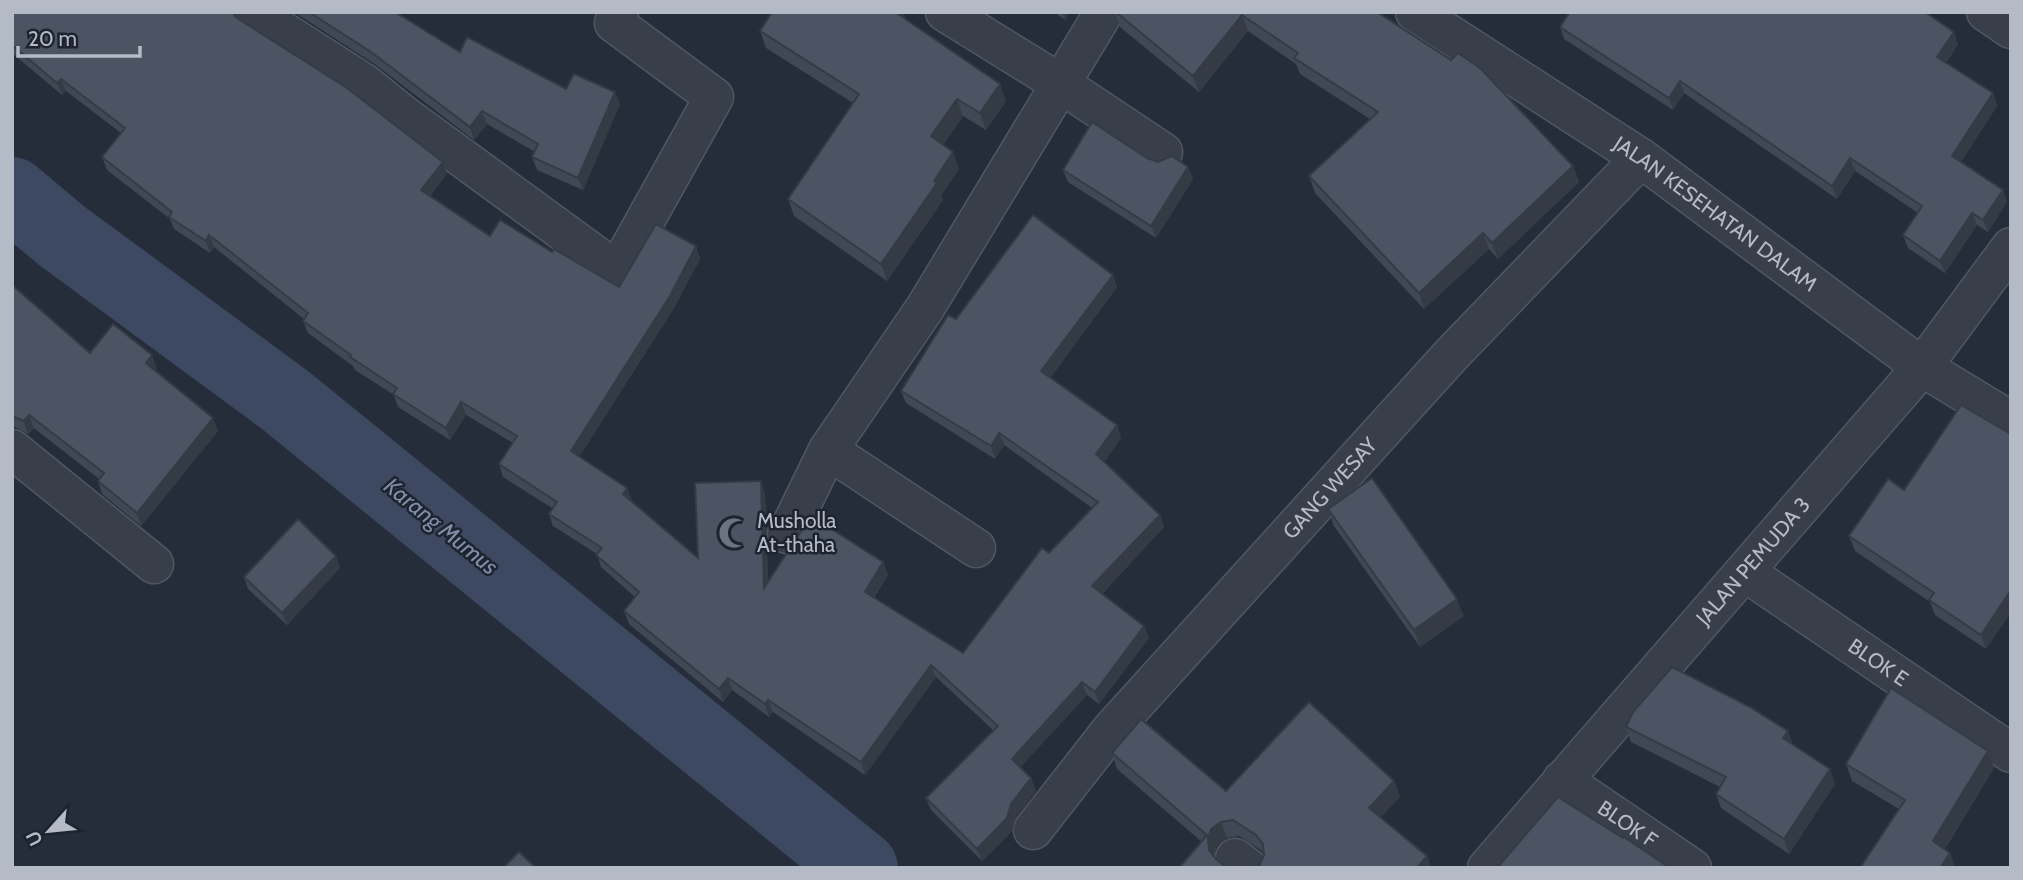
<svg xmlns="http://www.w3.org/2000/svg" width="2023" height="880" viewBox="0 0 2023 880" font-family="Cabin,sans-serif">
<rect width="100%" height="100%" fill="#252c3a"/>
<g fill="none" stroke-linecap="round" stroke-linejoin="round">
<polyline stroke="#3d4961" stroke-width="74" points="12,194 62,236 285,400 861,868"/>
<defs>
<g id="minor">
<polyline points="253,12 364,83 405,116 617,271 714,97 614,23 619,12"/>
<polyline points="945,12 1061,84 1163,152"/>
<path id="s1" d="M1415,12L1641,158L1922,367L2011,421"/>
<polyline points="1986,12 2011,29"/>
<polyline points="12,449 154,564"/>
<polyline points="828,450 925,308 1104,12"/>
<polyline points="787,534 828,450 976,548"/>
<path id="s2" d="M1745,572L2011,753"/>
<path id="s3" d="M1562,780L1692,868"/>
<path id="s4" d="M1033,830L1112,729L1452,354L1641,158"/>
<polyline points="1235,858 1248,868"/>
<path id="s5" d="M1487,868L1922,367L2011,247"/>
</g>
</defs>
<use href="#minor" stroke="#515762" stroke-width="41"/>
<use href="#minor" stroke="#393f4a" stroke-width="38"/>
</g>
<g fill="#414855">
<polygon points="12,12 237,18 443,162 447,174 430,196 490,236 552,252 619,287 696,246 700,259 674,308 579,457 627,488 632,501 698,558 765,494 768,582 883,562 888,575 874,598 963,653 1049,553 1092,508 1004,445 995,459 906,403 901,391 956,319 1113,275 1117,287 1050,378 1117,425 1121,438 1104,462 1160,515 1164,527 1102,594 1144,626 1149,638 1099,704 1087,695 1020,767 1031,778 1036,791 1016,817 1012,831 982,861 931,810 926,798 993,730 936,677 865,775 773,712 769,717 732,690 723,702 629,624 624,611 635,597 601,567 597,554 553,526 549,514 552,508 503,477 499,464 513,443 466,415 450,440 398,407 394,395 355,370 353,366 308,333 303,321 304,319 214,247 210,253 174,229 170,219 107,170 102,157 121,133 66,91 62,95 12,53"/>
<polygon points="294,12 395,12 460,52 566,89 620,104 583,190 537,170 532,157 535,152 487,124 474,140 376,65"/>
<polygon points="772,12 903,12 906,20 1006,101 986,130 963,116 943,145 959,169 941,196 943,200 887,281 794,216 788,199 853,103 766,48 760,31"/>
<polygon points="1054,12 1070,12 1065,20"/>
<polygon points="1115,12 1377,12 1573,166 1579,182 1498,259 1489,249 1424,309 1315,193 1309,176 1370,119 1300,74 1296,64 1248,31 1199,92 1120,27"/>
<polygon points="1560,27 1958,44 1946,63 1993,93 1997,106 1961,162 2007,202 1988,232 1977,225 1945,273 1908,248 1903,235 1918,213 1855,171 1837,199 1684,93 1673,110 1564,39"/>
<polygon points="1147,158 1158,162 1188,167 1193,179 1156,238 1068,182 1063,170"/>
<polygon points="12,285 90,353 157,368 155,370 218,431 141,526 102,494 98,481 99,479 34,428 28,434 15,427 12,428"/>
<polygon points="1961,405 1986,649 1935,615 1930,602 1855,551 1849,536 1904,490"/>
<polygon points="1328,509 1464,616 1420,647 1334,526"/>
<polygon points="336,556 340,568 287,625 248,589 244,577"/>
<polygon points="1626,727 1788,731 1793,745 1835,784 1789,854 1721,808 1716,794 1720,787 1631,742"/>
<polygon points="1988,751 1994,768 1945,849 1950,853 1955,868 1860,868 1899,809 1852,781 1846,764"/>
<polygon points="1112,753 1226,791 1394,781 1400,797 1380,818 1427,856 1431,868 1256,868 1259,866 1264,855 1262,851 1239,836 1227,838 1217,845 1214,856 1179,868 1202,842 1117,769"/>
</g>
<g fill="#353b45">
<polygon points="894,12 903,12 906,19"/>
<polygon points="1062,12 1070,12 1065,20"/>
<polygon points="1242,15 1248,31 1199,92 1193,76"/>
<polygon points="1954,32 1958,44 1942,69 1937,57"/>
<polygon points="61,79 66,91 62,95 57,83"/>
<polygon points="1680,81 1684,93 1673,110 1669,98"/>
<polygon points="1000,84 1006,101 986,130 980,113"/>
<polygon points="615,92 620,104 583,190 578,178"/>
<polygon points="1993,93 1997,106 1957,168 1952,156"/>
<polygon points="957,99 963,116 937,153 931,136"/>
<polygon points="482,111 487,124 474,140 470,127"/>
<polygon points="953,152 959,169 941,196 943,200 887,281 881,264 934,181"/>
<polygon points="1850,158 1855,171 1837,199 1832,186"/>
<polygon points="443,162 447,174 425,203 421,190"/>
<polygon points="1573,166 1579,182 1498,259 1492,243"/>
<polygon points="1188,167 1193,179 1156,238 1151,226"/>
<polygon points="2003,190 2007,202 1988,232 1983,220"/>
<polygon points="1972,213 1977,225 1945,273 1940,261"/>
<polygon points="1483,233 1489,249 1424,309 1419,293"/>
<polygon points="209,235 214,247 210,253 206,241"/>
<polygon points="696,246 700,259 674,308 575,463 571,451"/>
<polygon points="1113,275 1117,287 1046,384 1041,371"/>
<polygon points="152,355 157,368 151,376 146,363"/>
<polygon points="461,402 466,415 450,440 446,428"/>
<polygon points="29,415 34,428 28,434 24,421"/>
<polygon points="213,418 218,431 141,526 137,513"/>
<polygon points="1117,425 1121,438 1101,467 1096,454"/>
<polygon points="999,433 1004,445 995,459 991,446"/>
<polygon points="761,481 765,494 769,600 764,588"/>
<polygon points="627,488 632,501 623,494"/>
<polygon points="1160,515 1164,527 1097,599 1092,586"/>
<polygon points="336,556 340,568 287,625 282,613"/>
<polygon points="883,562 888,575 869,604 865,592"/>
<polygon points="2011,590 2011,613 1986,649 1981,635"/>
<polygon points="1457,599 1464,616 1420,647 1414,630"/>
<polygon points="1144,626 1149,638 1099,704 1095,692"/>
<polygon points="931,665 936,677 865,775 861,762"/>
<polygon points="728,678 732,690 723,702 719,689"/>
<polygon points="1082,682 1087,695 1017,771 1012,759"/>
<polygon points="768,700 773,712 769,717 765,704"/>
<polygon points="1788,731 1793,745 1783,738"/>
<polygon points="1988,751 1994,768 1939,858 1933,841"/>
<polygon points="1830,769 1835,784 1789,854 1784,839"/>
<polygon points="1031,778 1036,791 1016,817 1012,831 982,861 977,849"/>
<polygon points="1394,781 1400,797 1374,824 1369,808"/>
<polygon points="1221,822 1227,838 1217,845 1213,854 1215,866 1209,850 1208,838 1211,829"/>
<polygon points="1950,853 1955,868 1940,868"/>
<polygon points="1427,856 1431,868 1417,868"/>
</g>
<g fill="#4c5463" stroke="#353b45" stroke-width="2">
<polygon points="12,12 232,12 237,18 347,88 443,162 421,190 490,236 500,220 552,252 554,249 619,287 656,224 696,246 670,296 571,451 627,488 623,494 698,558 695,483 761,481 764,588 811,516 883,562 865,592 963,653 1042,548 1049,553 1098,502 999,433 991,446 901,391 948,315 956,319 1033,215 1113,275 1041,371 1117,425 1096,454 1160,515 1092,586 1144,626 1095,692 1082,682 1012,759 1031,778 1011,804 1007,818 977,849 926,798 998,726 931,665 861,762 768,700 765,704 728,678 719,689 624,611 639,592 596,555 602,548 549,514 557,502 499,464 517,436 461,402 446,428 393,394 397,388 350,357 351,355 303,321 308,313 209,235 206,241 169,217 172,212 102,157 125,128 61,79 57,83 12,45"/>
<polygon points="309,12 395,12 460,52 467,37 566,89 574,74 615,92 578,178 532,157 538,144 482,111 470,127 371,52"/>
<polygon points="772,12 895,12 1000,84 980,113 957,99 931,136 953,152 934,181 937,183 881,264 788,199 859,94 760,31"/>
<polygon points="1116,12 1377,12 1451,60 1458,53 1480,68 1573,166 1492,243 1483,233 1419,293 1309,176 1378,112 1294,58 1298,53 1242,15 1193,76"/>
<polygon points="1570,12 1925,12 1954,32 1937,57 1993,93 1952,156 2003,190 1983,220 1972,213 1940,261 1903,235 1922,206 1850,158 1832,186 1680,81 1669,98 1560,27"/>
<polygon points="1092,122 1147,158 1158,162 1172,156 1188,167 1151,226 1063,170"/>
<polygon points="12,285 90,353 113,324 152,355 146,363 213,418 137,513 98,481 104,473 29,415 24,421 12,416"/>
<polygon points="1961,405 2011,434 2011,590 1981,635 1929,600 1934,593 1849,536 1888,479 1904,490"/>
<polygon points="1372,478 1457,599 1414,630 1328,509"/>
<polygon points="298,519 336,556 282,613 244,577"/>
<polygon points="1672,667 1750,707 1788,731 1783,738 1830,769 1784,839 1716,794 1726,777 1626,727 1633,712"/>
<polygon points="1891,688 1988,751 1933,841 1950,853 1940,868 1860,868 1905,800 1846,764"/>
<polygon points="1309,702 1394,781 1369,808 1427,856 1417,868 1256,868 1259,866 1264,855 1263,844 1256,835 1233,820 1221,822 1211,829 1208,838 1209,850 1216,859 1227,868 1179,868 1207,835 1112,753 1141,719 1226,791"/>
<polygon points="1558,797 1623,838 1624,837 1670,868 1497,868"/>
<polygon points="519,852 536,868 503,868"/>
</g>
<defs>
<symbol id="mosque-bare" viewBox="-9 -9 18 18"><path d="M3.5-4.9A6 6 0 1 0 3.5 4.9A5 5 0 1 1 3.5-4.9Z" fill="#6b7280" stroke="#1e242f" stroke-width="2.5" paint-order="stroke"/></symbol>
</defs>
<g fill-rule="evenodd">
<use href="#mosque-bare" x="712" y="511" width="44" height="44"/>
</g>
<g text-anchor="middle" stroke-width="5" stroke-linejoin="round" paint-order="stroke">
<g font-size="21" fill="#b4bac6" stroke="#1e242f">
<text dy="7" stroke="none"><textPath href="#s1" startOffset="362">JALAN KESEHATAN DALAM</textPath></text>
<text dy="7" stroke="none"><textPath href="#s4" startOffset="453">GANG WESAY</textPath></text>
<text dy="7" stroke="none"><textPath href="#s5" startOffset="406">JALAN PEMUDA 3</textPath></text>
<text dy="7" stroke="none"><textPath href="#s2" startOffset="161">BLOK E</textPath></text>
<text dy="7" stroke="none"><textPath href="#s3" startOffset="79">BLOK F</textPath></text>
</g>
<g font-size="21" fill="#b4bac6" stroke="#1e242f" text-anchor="start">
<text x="757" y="528">Musholla<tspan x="757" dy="24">At-thaha</tspan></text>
</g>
<g font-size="23" font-style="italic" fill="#7f8eaa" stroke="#1e242f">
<text transform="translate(441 526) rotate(39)" y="8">Karang Mumus</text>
</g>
</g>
<rect width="2023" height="880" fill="none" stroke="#b4bac6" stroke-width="28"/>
<g transform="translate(49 831) rotate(243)" stroke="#1e242f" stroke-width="5" paint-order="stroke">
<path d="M0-5L12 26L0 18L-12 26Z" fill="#b4bac6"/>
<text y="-10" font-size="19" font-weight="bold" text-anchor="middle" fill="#b4bac6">U</text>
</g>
<path d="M18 46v10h122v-10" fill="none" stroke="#b4bac6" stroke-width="3.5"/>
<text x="28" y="46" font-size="21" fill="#b4bac6" stroke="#1e242f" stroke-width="5" paint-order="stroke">20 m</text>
</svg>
